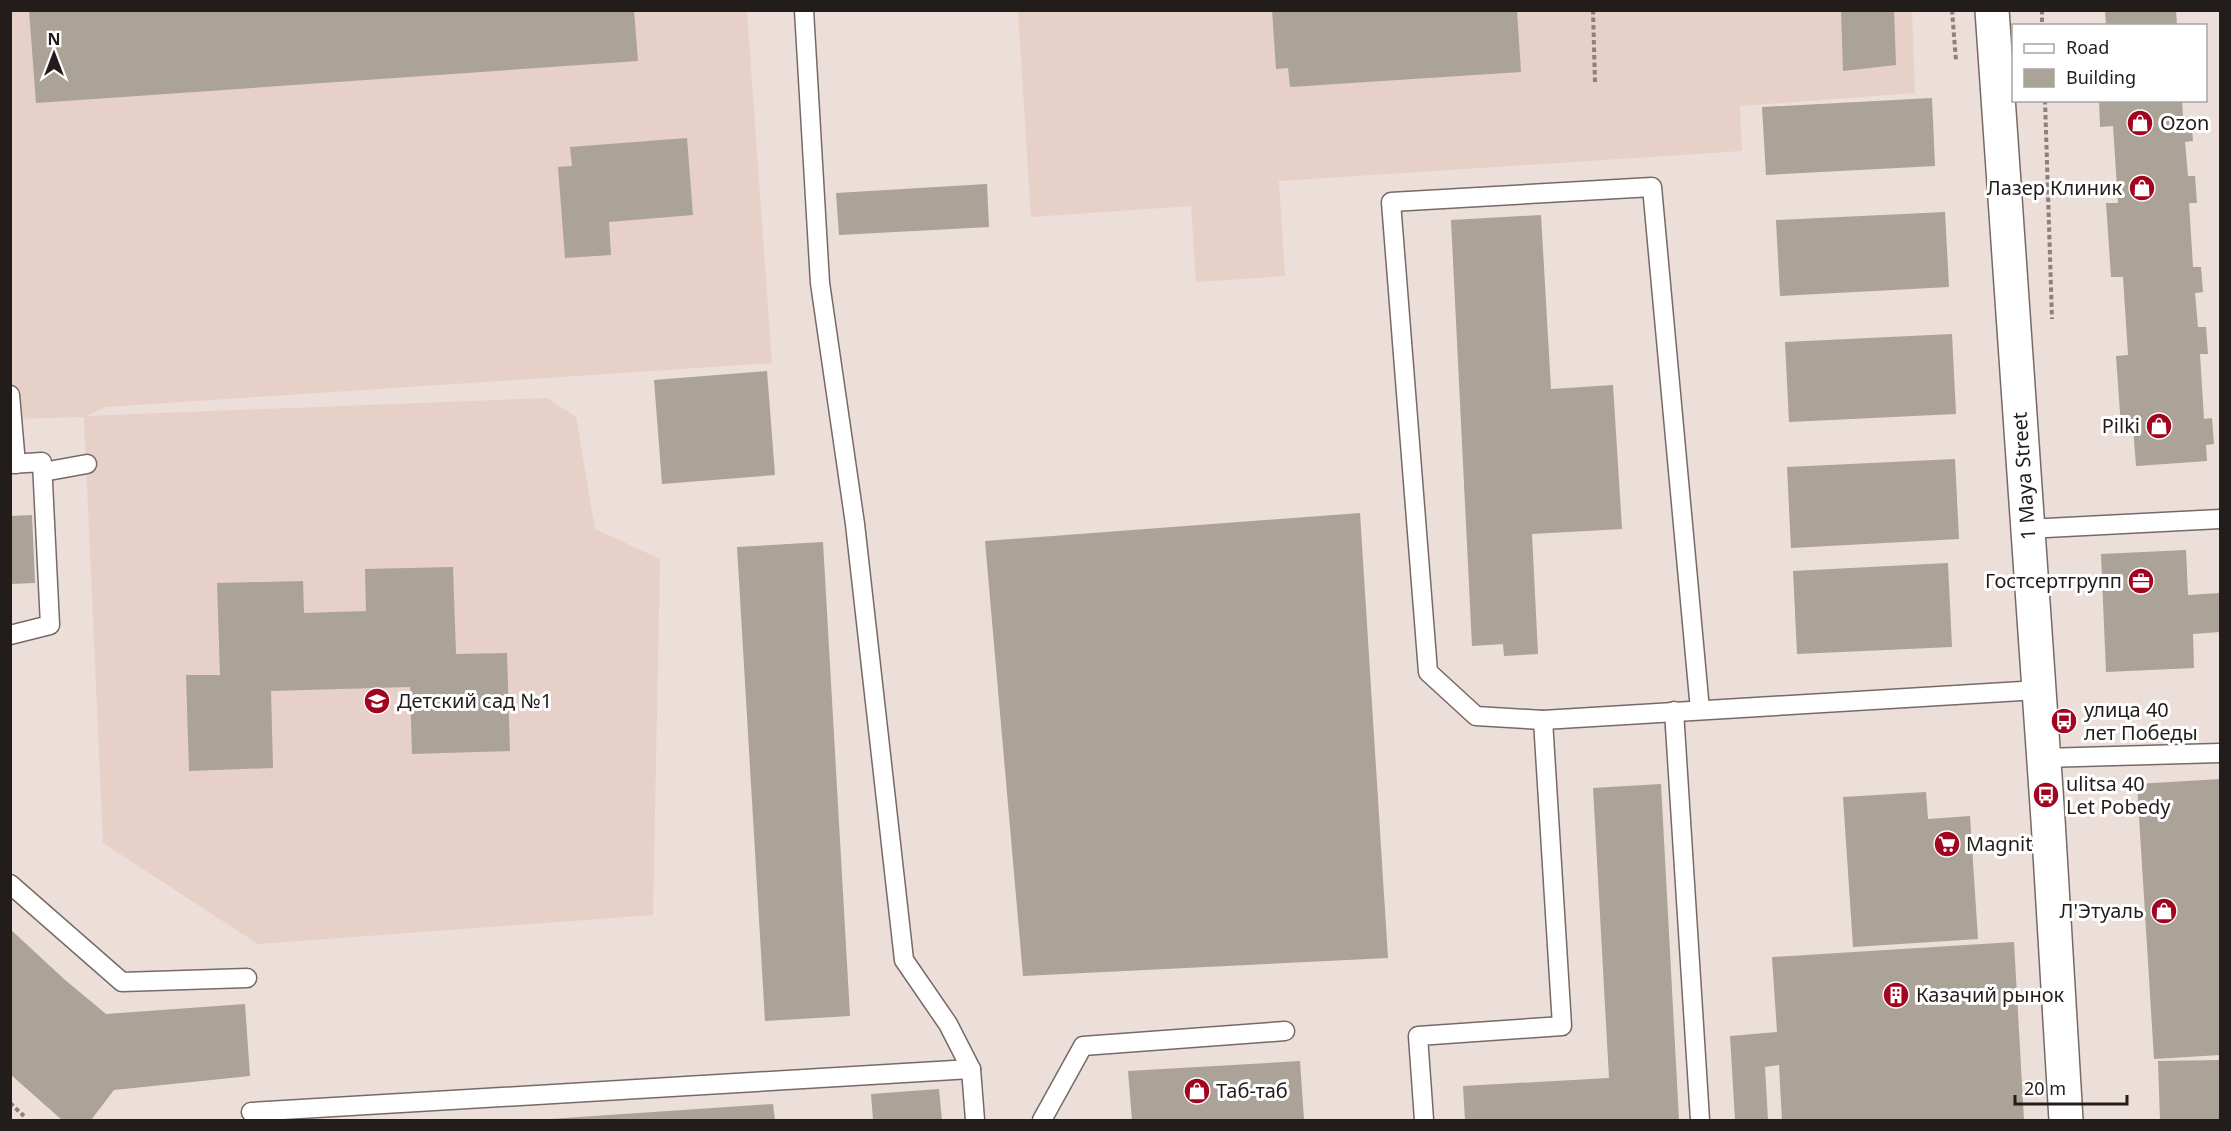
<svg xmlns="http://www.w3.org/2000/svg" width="2231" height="1131" viewBox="0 0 2231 1131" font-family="'Noto Sans',sans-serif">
<rect width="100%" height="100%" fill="#ecded9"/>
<g fill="#e7d0c8">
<polygon points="10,11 747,11 772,363 105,407 86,416 547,398 576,417 595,529 660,559 653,915 258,944 103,843 84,417 11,419"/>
<polygon points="1018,11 1912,11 1915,93 1740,106 1742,151 1279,181 1285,276 1196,282 1191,206 1031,217"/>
</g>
<g fill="#aba298">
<polygon points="29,10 634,10 638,61 36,103"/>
<polygon points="1272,10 1517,10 1521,72 1290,87 1288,68 1276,69"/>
<polygon points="1841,10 1894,10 1896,65 1843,71"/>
<polygon points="2105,10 2176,10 2177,26 2106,26"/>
<polygon points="1932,98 1935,166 1766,175 1762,107"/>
<polygon points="2099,100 2182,100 2183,117 2191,116 2193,141 2185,142 2188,176 2195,176 2197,203 2189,203 2193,267 2201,267 2203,292 2195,293 2198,327 2206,327 2208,354 2200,354 2204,419 2212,418 2214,444 2206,445 2207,461 2136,466 2133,427 2121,427 2116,356 2128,355 2123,277 2111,277 2106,203 2118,203 2113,126 2100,127"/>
<polygon points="687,138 693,215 609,222 611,255 565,258 558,167 572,166 570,147"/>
<polygon points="987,184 989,227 839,235 836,193"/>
<polygon points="1945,212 1949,287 1780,296 1776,220"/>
<polygon points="1541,215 1551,389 1613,385 1622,529 1532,534 1538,654 1504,656 1503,644 1472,646 1451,220"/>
<polygon points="1952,334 1956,414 1789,422 1785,342"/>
<polygon points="767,371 775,475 662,484 654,380"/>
<polygon points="1955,459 1959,539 1791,548 1787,467"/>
<polygon points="1360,513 1388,958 1023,976 985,541"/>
<polygon points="32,515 35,583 10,584 10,516"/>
<polygon points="823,542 850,1016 765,1021 737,547"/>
<polygon points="2186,550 2188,595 2220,593 2220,632 2193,634 2194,668 2106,672 2101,554"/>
<polygon points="1948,563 1952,647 1797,654 1793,571"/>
<polygon points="453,567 456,654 507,653 510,751 412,754 410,687 271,691 273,768 189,771 186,675 220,675 217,583 303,581 304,613 366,611 365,569"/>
<polygon points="2220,779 2220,1055 2154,1059 2137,784"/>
<polygon points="1661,784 1679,1120 1465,1120 1463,1086 1609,1078 1593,788"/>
<polygon points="1926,792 1928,819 1970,816 1978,939 1853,947 1843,797"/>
<polygon points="10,929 64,979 106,1014 245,1004 250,1076 114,1090 91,1120 62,1120 10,1074"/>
<polygon points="2014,942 2024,1120 1782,1120 1779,1065 1765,1067 1768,1120 1735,1120 1730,1036 1777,1032 1772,957"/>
<polygon points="2220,1060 2220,1120 2160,1120 2158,1061"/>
<polygon points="1300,1061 1304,1120 1132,1120 1128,1071"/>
<polygon points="939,1089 942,1120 873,1120 871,1094"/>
<polygon points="773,1104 775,1120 550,1120 550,1119"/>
</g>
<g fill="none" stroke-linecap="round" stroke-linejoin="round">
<defs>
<g id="lane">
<polyline points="804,10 820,283 855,524 904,960 948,1024 971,1069 975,1120"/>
<polyline points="10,395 16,464"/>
<polyline points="10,464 42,462 50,625 10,635"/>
<polyline points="43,472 87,464"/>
<polyline points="2027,529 2220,519"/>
<polyline points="1674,711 1700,1120"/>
<polyline points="1543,720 1476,716 1428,672 1391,202 1652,187 1700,710"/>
<polyline points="2043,758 2220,753"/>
<polyline points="10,884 122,982 247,978"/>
<polyline points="251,1112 971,1069"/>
<polyline points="1042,1120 1083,1046 1285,1031"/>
<polyline points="1424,1120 1418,1036 1562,1026 1543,720 2038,690"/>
</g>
<polyline id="secondary" points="1992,10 2048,820 2066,1120"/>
</defs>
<use href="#lane" stroke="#776a66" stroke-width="21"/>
<use href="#secondary" stroke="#776a66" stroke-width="36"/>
<g stroke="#8b817d" stroke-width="4" stroke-dasharray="4.5 3" stroke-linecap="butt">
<polyline points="1593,10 1595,83"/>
<polyline points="1952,10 1956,61"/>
<polyline points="2042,10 2042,26"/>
<polyline points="2045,100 2052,319"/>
<polyline points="10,1103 24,1116"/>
</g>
<use href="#lane" stroke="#fff" stroke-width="18"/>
<use href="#secondary" stroke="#fff" stroke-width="33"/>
</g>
<defs>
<symbol id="shop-disc" viewBox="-11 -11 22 22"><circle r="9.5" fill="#a20420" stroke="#fff"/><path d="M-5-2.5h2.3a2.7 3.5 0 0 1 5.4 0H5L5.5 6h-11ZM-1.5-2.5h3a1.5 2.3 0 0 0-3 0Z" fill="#fff"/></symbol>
<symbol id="office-disc" viewBox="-11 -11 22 22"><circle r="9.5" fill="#a20420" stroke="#fff"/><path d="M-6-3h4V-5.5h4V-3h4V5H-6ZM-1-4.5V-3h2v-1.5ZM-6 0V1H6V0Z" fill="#fff"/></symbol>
<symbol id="school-disc" viewBox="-11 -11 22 22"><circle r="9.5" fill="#a20420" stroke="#fff"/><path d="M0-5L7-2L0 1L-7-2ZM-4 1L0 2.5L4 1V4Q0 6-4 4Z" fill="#fff"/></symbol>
<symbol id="bus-disc" viewBox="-11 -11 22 22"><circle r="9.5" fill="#a20420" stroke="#fff"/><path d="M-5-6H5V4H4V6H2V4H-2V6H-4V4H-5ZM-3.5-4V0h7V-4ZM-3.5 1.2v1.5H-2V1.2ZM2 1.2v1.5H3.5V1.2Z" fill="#fff"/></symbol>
<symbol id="supermarket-disc" viewBox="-11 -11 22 22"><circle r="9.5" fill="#a20420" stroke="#fff"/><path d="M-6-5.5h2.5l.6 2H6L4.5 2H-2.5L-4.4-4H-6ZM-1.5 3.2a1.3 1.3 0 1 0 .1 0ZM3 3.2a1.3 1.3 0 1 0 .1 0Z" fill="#fff"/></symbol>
<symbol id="building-disc" viewBox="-11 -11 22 22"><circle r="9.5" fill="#a20420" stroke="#fff"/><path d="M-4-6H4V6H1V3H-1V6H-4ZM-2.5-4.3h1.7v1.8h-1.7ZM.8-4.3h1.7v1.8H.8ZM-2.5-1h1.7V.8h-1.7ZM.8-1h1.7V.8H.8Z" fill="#fff"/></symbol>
</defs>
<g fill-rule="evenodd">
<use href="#shop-disc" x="2125" y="108" width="30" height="30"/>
<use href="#shop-disc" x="2127" y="173" width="30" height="30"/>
<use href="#shop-disc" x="2144" y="411" width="30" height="30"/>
<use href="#office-disc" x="2126" y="566" width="30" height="30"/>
<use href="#school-disc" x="362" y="686" width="30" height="30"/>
<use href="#bus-disc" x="2049" y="706" width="30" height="30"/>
<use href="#bus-disc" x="2031" y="780" width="30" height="30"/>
<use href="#supermarket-disc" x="1932" y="829" width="30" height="30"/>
<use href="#shop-disc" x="2149" y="896" width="30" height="30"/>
<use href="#building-disc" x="1881" y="980" width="30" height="30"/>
<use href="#shop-disc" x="1182" y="1076" width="30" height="30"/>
</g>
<g text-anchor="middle" stroke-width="6" stroke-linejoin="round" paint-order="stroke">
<g font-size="20" fill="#221d1b" stroke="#fff" text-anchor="start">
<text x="2160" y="130">Ozon</text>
<text x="2122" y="195" text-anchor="end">Лазер Клиник</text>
<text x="2140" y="433" text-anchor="end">Pilki</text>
<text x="2122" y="588" text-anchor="end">Гостсертгрупп</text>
<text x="397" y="708">Детский сад №1</text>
<text x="2084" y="717">улица 40<tspan x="2084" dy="23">лет Победы</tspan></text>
<text x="2066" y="791">ulitsa 40<tspan x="2066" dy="23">Let Pobedy</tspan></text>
<text x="1966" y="851">Magnit</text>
<text x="2144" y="918" text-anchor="end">Л'Этуаль</text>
<text x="1916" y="1002">Казачий рынок</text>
<text x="1216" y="1098">Таб-таб</text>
</g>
<g font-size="20" fill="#221d1b" stroke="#fff">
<text transform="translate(2024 476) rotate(-94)" y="7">1 Maya Street</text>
</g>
</g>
<rect width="2231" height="1131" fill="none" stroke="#221d1b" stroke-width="24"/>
<rect x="2012" y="24" width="195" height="78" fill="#ffffff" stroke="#a7a5a4" stroke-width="1.5"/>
<rect x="2024" y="44" width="30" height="9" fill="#ffffff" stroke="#a7a5a4" stroke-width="1.5"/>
<text x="2066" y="54" font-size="18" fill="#221d1b">Road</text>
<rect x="2024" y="69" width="30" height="18" fill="#aba298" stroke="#a7a5a4" stroke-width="1.5"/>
<text x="2066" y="84" font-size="18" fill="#221d1b">Building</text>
<g transform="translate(54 54)" stroke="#ffffff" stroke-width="4.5" paint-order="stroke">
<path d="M0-4.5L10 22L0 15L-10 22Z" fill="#221d1b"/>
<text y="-9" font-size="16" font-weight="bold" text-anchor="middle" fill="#221d1b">N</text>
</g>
<path d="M2015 1095v9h112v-9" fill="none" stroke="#221d1b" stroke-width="3"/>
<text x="2024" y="1095" font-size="18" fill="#221d1b" stroke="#ffffff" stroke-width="4.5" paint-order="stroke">20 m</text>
</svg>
